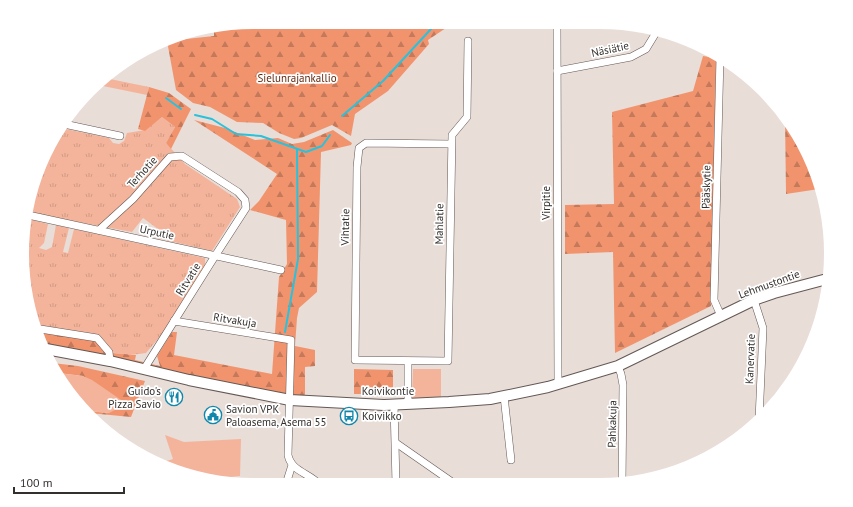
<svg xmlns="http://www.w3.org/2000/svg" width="853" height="507" viewBox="0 0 853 507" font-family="'PT Sans',sans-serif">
<defs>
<pattern id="grass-tufts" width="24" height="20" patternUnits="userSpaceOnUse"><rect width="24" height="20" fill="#f4b49b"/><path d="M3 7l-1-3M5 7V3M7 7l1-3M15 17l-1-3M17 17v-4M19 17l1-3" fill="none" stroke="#d29b86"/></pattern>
<pattern id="forest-firs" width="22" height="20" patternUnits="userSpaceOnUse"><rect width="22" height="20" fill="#f1946e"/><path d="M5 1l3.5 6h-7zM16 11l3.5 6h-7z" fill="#c4795b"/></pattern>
</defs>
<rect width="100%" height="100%" fill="#e9ddd8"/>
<g fill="url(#grass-tufts)">
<polygon points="106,77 110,79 149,87 147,95 98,85"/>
<polygon points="162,117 175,127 166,143 185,164 237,199 240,207 212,251 157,238 162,232 143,218 132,232 29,213 34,179 61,128 109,138 113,143 119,144 124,141 127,133 145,130"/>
<path d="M28,219L48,224L44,243L39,248L46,250L52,247L56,225L69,228L63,252L68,253L74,229L205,258V265L163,333L146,353C113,360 66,338 34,328L22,254Z"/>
</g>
<g fill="url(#forest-firs)">
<polygon points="254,22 455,22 428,40 429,44 388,91 355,114 351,136 332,125 301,138 294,139 279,133 263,123 237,122 210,107 193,103 176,90 167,41 214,36 214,29"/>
<polygon points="703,56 716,58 711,306 615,353 613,252 565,254 565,205 614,204 612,112 693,91"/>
<polygon points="149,87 169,93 191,109 171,149 166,143 175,127 162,117 145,131 138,129"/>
<polygon points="785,118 792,125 819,189 786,194"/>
<polygon points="194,120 225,128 255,140 278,138 292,144 304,142 333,130 352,143 351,145 321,152 317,292 299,308 297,318 295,346 315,350 315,366 305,367 305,397 293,398 44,346 35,330 95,341 112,353 136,355 135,360 160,366 157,356 172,332 177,332 174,355 272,374 279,277 287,264 286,220 250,210 259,201 277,174"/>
<polygon points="53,363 78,366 145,381 131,417 89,413 87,411 109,413 83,376 58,373"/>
<polygon points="354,369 393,370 393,394 354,394"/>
</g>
<g fill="#f4b49b">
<polygon points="413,369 441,369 441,397 412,398"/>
<polygon points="58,373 83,376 92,380 127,404 109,413 87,411 70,394"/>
<polygon points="165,435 184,442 241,439 240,476 211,479 179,473 160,463 173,459"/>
</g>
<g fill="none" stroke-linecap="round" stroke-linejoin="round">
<g stroke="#28c2dc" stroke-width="2">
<polyline points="166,98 181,109"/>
<polyline points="195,115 212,119 236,134 261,136 306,152 322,146 330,135"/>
<polyline points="342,116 383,81 431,29 441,22"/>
<polyline points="285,332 298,259 297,149"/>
</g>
<defs>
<g id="street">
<polyline points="557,22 558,384"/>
<polyline points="720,57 714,300 721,316"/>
<polyline points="557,71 631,57 646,49 657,31"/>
<polyline points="64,124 120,136"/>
<path d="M451,144L366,143L359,148L357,167L355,360L448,361C449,286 451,210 452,135L467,117L468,41"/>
<polyline points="28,215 281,270"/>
<polyline points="99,230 133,199 170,157 182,156 238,192 245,200 246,208 215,256 144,369"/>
<polyline points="754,300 763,328 759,420"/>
<path d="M174,321L291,340L288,455C291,471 309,473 319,484"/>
<polyline points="34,328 97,338 109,352 110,361"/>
<polyline points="618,366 621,374 623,385 622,483"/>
<polyline points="504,396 511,460"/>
<polyline points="394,404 396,484"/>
<polyline points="408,404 408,361"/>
<polyline points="396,443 455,484"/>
<polyline points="286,484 292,465"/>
</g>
<polyline id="secondary" points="46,349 110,361 189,380 290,400 384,405 449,402 490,399 548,387 618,366 754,300 774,293 827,279"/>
</defs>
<use href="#street" stroke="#635854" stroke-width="8"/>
<use href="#secondary" stroke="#635854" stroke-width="12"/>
<use href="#street" stroke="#fff" stroke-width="7"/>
<use href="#secondary" stroke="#fff" stroke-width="10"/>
</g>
<defs>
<symbol id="restaurant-ring" viewBox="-11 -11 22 22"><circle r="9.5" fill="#fff" stroke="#1087ab" stroke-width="1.5"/><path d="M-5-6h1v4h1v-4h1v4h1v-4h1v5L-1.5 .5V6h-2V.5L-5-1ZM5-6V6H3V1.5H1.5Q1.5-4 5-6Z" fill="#1087ab"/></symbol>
<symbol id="civic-ring" viewBox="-11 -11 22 22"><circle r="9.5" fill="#fff" stroke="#1087ab" stroke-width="1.5"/><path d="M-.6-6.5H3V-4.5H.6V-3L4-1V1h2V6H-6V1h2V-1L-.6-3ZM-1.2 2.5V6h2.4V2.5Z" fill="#1087ab"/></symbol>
<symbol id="bus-ring" viewBox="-11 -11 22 22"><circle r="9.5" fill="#fff" stroke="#1087ab" stroke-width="1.5"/><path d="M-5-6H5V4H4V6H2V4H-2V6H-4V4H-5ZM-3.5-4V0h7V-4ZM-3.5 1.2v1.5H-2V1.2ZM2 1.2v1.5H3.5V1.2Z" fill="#1087ab"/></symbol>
</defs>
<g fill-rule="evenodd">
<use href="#restaurant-ring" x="164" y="387" width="20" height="20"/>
<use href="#civic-ring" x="203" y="405" width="20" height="20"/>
<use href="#bus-ring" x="339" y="406" width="20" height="20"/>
</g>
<g text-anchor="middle" stroke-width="3.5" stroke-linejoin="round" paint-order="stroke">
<g font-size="11" fill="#332f2d" stroke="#fff">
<text transform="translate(610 49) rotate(-12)" y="4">Näsiätie</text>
<text transform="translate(142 172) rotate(-48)" y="4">Terhotie</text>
<text transform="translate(706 187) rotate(-89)" y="4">Pääskytie</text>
<text transform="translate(546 203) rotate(-90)" y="4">Virpitie</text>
<text transform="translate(439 224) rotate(-89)" y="4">Mahlatie</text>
<text transform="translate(345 227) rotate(-89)" y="4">Vihtatie</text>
<text transform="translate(157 232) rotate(12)" y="4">Urputie</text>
<text transform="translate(188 279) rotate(-58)" y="4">Ritvatie</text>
<text transform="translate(769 284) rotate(-20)" y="4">Lehmustontie</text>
<text transform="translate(235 320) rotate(9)" y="4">Ritvakuja</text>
<text transform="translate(750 359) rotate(-88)" y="4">Kanervatie</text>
<text x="388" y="395">Koivikontie</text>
<text transform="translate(612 424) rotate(-89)" y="4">Pahkakuja</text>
</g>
<g font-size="11" fill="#62280e" stroke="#fff">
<text x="297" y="82">Sielunrajankallio</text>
</g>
<g font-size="11" fill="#332f2d" stroke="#fff" text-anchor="start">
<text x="161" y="395" text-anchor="end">Guido's<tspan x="161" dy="13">Pizza Savio</tspan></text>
<text x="226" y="413">Savion VPK<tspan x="226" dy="13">Paloasema, Asema 55</tspan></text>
<text x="362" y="420">Koivikko</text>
</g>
</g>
<path d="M0 0H853V507H0ZM253 29H600A224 224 0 0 1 824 253V254A224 224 0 0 1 600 478H253A224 224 0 0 1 29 254V253A224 224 0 0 1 253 29Z" fill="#fff" fill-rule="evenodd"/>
<path d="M14 487v6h110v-6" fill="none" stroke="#332f2d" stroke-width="2"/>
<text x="20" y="487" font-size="12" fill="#332f2d" stroke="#ffffff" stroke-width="3" paint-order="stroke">100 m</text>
</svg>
